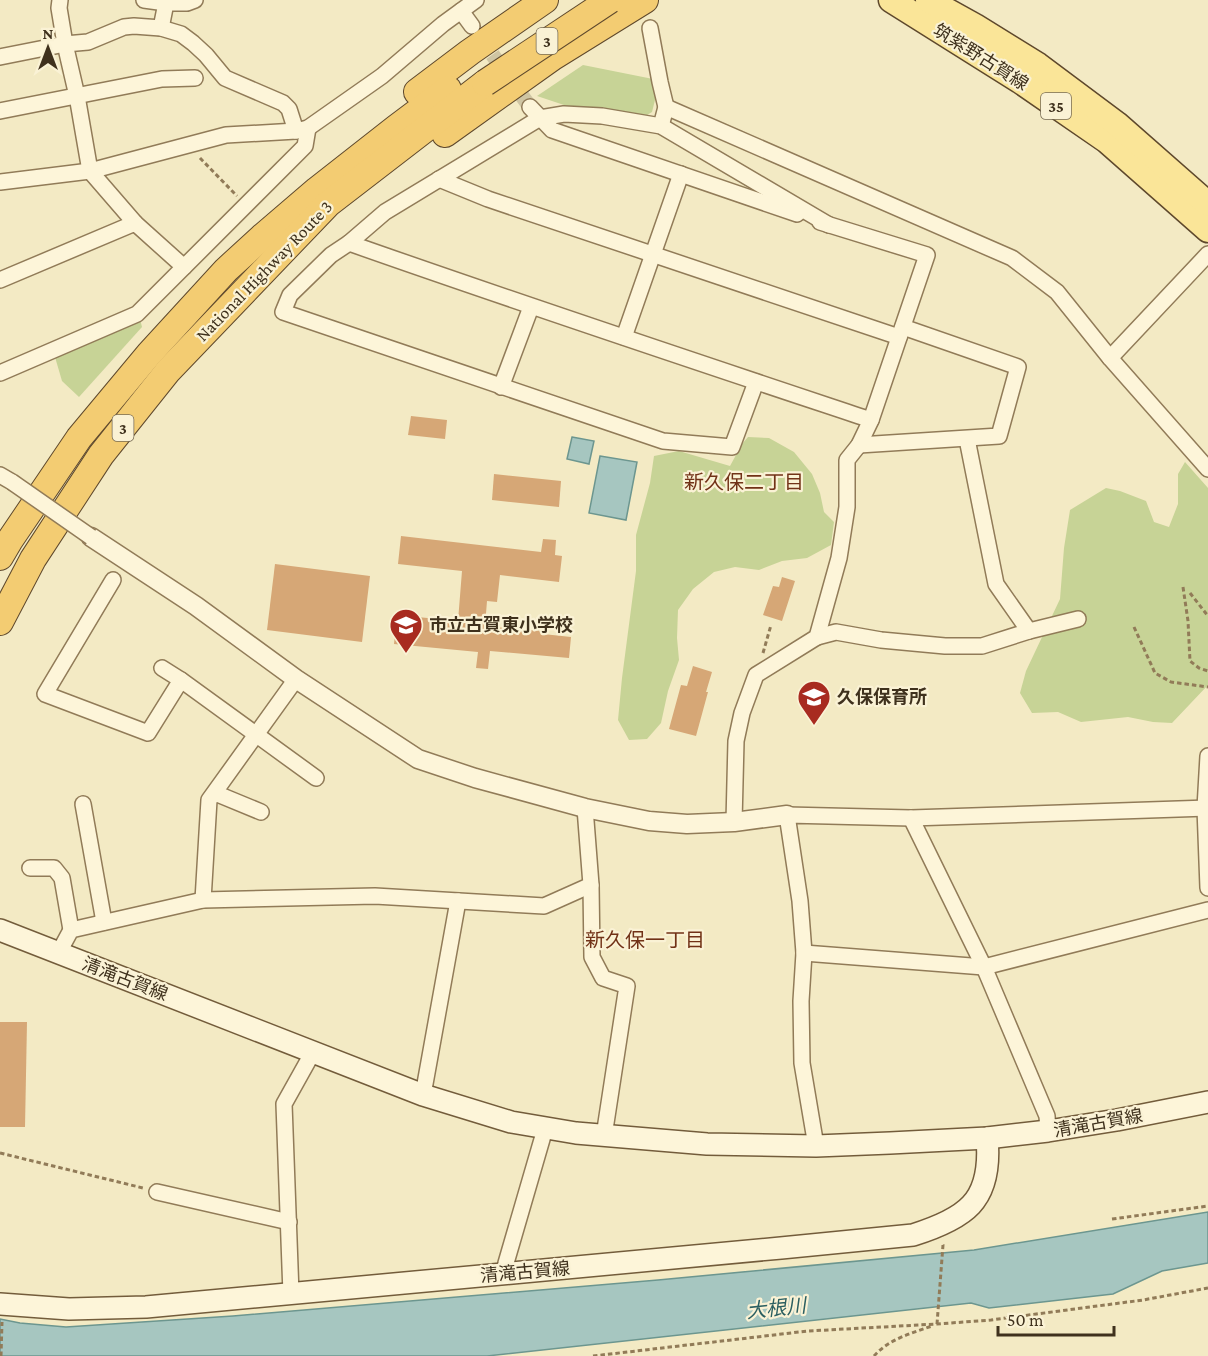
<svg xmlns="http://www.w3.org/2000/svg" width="1208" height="1356" viewBox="0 0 1208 1356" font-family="'Crimson Pro','Noto Sans JP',serif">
<rect width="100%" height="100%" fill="#f3eac4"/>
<g fill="#c7d396">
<polygon points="583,65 653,79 657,92 652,112 647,115 576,109 537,96"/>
<polygon points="140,319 142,327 79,397 62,381 55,357"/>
<polygon points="748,437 769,438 794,452 812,474 820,493 824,512 834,522 831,545 807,558 782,561 759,570 735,567 714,572 693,589 678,610 677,638 679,660 668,691 661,723 647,739 629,740 618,720 622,678 636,571 636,535 650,483 654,456 679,451 730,466 742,444"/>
<polygon points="1185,462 1208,488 1208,685 1172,723 1153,722 1128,717 1081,722 1058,712 1032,713 1020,693 1026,671 1060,599 1064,548 1070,510 1106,488 1120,491 1146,501 1154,522 1169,527 1178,504 1178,474"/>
</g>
<g fill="#a6c6c0" stroke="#6c968f" stroke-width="1.5">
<polygon points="572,437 594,441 589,464 567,459"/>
<polygon points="600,456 637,462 626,520 589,513"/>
<polygon points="1208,1212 1208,1263 1162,1271 1113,1294 989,1308 971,1303 487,1356 0,1356 0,1319 20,1323 66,1327 233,1316 658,1280 974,1250"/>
</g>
<g fill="#d6a776">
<polygon points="411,416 447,420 445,439 408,435"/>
<polygon points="494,474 561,481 559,507 492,500"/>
<polygon points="401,536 541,552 543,539 556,540 555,555 562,556 559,582 500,575 497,602 487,601 485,626 543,631 543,634 571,637 569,658 490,651 488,669 476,668 478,652 394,644 397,615 458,621 462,571 398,564"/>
<polygon points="275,564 370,576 362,642 267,630"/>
<polygon points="782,577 795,581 782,621 763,615 773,586 779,587"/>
<polygon points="693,666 712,672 706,692 708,692 696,736 669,729 681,685 687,686"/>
<polygon points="0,1022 27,1022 25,1127 0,1127"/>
</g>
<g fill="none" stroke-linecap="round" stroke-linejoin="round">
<polyline stroke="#cfc5a3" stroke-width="15" stroke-dasharray="15 8" stroke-linecap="butt" points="479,36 530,107"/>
<defs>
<g id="minor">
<polyline points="60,0 59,8 65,44 77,96 90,171 135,223"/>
<polyline points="144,0 166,3"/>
<polyline points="461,11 472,26"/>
<polyline points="161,28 166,3 187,3 195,0"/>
<polyline points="650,28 660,82 666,107"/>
<polyline points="0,57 65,44 88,42 124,27 134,26 161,28 181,34 193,43 206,55 225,78 283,103 289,109 296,131"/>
<polyline points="530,107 552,130 797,214"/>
<polyline points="0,111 162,79 195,78"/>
<polyline points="661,126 666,107 1012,258 1057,292 1110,358 1208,469"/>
<polyline points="439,179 488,199 899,337"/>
<polyline points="0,182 90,171 226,135 296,131 308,128 382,76 443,24 476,0"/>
<path d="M829,225L661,126L602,116L564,114L540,118L385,212L349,243C522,304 697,362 871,420"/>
<polyline points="349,243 331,255 290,295 283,312 663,441 732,447 756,382"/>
<polyline points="0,280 135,223 184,267"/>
<polyline points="624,337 681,174"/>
<polyline points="1110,358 1208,254"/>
<polyline points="0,373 137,314 305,146 308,128"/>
<polyline points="501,387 531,307"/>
<polyline points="859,445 999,436 1018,367 903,327"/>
<polyline points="0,475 12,482"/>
<polyline points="113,580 45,694 148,733 181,680 162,668"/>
<polyline points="1029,631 1078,619"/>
<polyline points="817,637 836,632 881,640 945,646 982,646 1029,631 996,584 967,439"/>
<polyline points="181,680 316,778"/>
<polyline points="1208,756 1205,808 1208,888"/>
<polyline points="215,793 261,812"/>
<polyline points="83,804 104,922"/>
<polyline points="911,818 984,967 1047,1116 1048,1131"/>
<polyline points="734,822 736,741 742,713 756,675 817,637 839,558 847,507 847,460 859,445 871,420 927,255 820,222"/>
<polyline points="30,868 54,868 62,878 71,930"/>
<polyline points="591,885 592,957 603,978 627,986 604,1136"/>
<polyline points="203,900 209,800 296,679"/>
<polyline points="804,953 984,967 1208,910"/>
<polyline points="58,954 71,930 203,900 375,896 544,906 591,885 585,808"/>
<polyline points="423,1095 458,901"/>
<polyline points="816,1146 802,1063 801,1001 804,953 800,901 787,815 911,818 1208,808"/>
<polyline points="157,1192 289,1222"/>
<polyline points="507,1273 506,1263 545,1129"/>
<polyline points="291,1294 284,1104 313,1052"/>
</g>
<polyline id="tertiary" points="91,537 196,606 296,679 418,759 475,778 585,808 649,821 687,824 734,822 787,815"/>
<g id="secondary">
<polyline points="0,930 423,1095 511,1122 576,1133 707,1144 816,1146 890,1143 987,1138 1048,1131 1117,1120 1208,1102"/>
<path d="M0,1304L69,1309L146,1307L781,1248L913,1235C932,1229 957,1220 971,1205C987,1188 989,1160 987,1138"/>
</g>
<g id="primary">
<polyline points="891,0 1020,81 1107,141 1208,230"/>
<polyline points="928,0 975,26 1038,65 1117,124 1208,204"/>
</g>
<g id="trunk">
<polyline points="417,92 470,52 545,0"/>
<polyline points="445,134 553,57 645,0"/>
<polyline points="0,557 10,540 79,438 149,354 226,270 262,237 317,190 396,128 448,89"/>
<polyline points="0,622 33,559 101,455 168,371 328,204 485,83"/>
</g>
</defs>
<use href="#minor" stroke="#917b58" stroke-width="18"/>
<use href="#tertiary" stroke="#917b58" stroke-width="21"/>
<use href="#secondary" stroke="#735c3b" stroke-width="24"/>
<use href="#primary" stroke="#5e482c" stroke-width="27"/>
<use href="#trunk" stroke="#5e482c" stroke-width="28"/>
<g stroke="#917b58" stroke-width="3" stroke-dasharray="4.5 3" stroke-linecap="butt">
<polyline points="200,158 237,196"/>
<polyline points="1183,587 1188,621 1190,661 1199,668 1208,671"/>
<polyline points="1190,593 1208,616"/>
<polyline points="1134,627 1155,673 1171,682 1208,687"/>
<polyline points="763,653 771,625"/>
<polyline points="0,1153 143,1188"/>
<polyline points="1112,1219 1208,1206"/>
<polyline points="937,1324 943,1245 942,1243"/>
<polyline points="1,1356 2,1322"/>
<polyline points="593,1356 808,1331 937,1324 991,1320 1143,1300 1208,1288"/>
<path d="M874,1356C889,1339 912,1333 932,1326"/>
</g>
<use href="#minor" stroke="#fdf5d9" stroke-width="15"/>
<use href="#tertiary" stroke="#fdf5d9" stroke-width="18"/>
<use href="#secondary" stroke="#fdf5d9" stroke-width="21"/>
<use href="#primary" stroke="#fae598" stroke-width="24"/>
<use href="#trunk" stroke="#f3cc72" stroke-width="26"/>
<defs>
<polyline id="minor-bridge" points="12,482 91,537"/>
<polyline id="trunk-bridge" points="485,83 610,0"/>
</defs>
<use href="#minor-bridge" stroke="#917b58" stroke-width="18" stroke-linecap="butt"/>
<use href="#trunk-bridge" stroke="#5e482c" stroke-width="28" stroke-linecap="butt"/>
<use href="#minor-bridge" stroke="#fdf5d9" stroke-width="15"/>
<use href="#trunk-bridge" stroke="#f3cc72" stroke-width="26"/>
</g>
<defs>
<symbol id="school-pin" viewBox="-11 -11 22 30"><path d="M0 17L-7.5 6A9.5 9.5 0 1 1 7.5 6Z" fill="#a82b20" stroke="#faf2d5"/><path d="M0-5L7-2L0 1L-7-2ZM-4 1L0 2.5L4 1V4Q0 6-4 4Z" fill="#fff"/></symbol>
</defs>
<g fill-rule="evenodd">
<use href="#school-pin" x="387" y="606" width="38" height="52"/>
<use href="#school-pin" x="795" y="678" width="38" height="52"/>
</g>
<g text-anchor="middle" stroke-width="4.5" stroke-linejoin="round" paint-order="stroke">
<g fill="#faf2d5" stroke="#776b54" stroke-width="1.5">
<rect x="536.5" y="28" width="21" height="26" rx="4.5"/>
<rect x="1041" y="93" width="30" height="26" rx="4.5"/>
<rect x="112.5" y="415" width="21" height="26" rx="4.5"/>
</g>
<g font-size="16" font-weight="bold" fill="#3f311d">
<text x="547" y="47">3</text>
<text x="1056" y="112">35</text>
<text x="123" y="434">3</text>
</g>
<g font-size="18" fill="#3f311d" stroke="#faf2d5">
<text transform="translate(981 57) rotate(32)" y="6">筑紫野古賀線</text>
<text transform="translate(264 271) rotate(-46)" y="6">National Highway Route 3</text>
<text transform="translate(125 979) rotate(21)" y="6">清滝古賀線</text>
<text transform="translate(1098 1123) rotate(-10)" y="6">清滝古賀線</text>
<text transform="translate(525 1272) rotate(-5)" y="6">清滝古賀線</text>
</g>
<g font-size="18" font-weight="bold" fill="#3f311d" stroke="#faf2d5" text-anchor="start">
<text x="429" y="631">市立古賀東小学校</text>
<text x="837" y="703">久保保育所</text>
</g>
<g font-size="20" fill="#713217" stroke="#faf2d5">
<text x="744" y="489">新久保二丁目</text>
<text x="645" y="947">新久保一丁目</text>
</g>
<g font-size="20" font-style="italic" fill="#2b5f61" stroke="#faf2d5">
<text transform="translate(776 1308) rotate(-6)" y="7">大根川</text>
</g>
</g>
<g transform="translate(48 48)" stroke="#faf2d5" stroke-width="4.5" paint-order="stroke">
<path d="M0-4.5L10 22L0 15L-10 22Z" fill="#3f311d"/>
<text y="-9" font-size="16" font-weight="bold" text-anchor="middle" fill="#3f311d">N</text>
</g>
<path d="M998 1326v9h116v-9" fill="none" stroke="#3f311d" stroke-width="3"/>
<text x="1007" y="1326" font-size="18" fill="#3f311d" stroke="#faf2d5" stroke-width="4.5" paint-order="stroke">50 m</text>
</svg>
